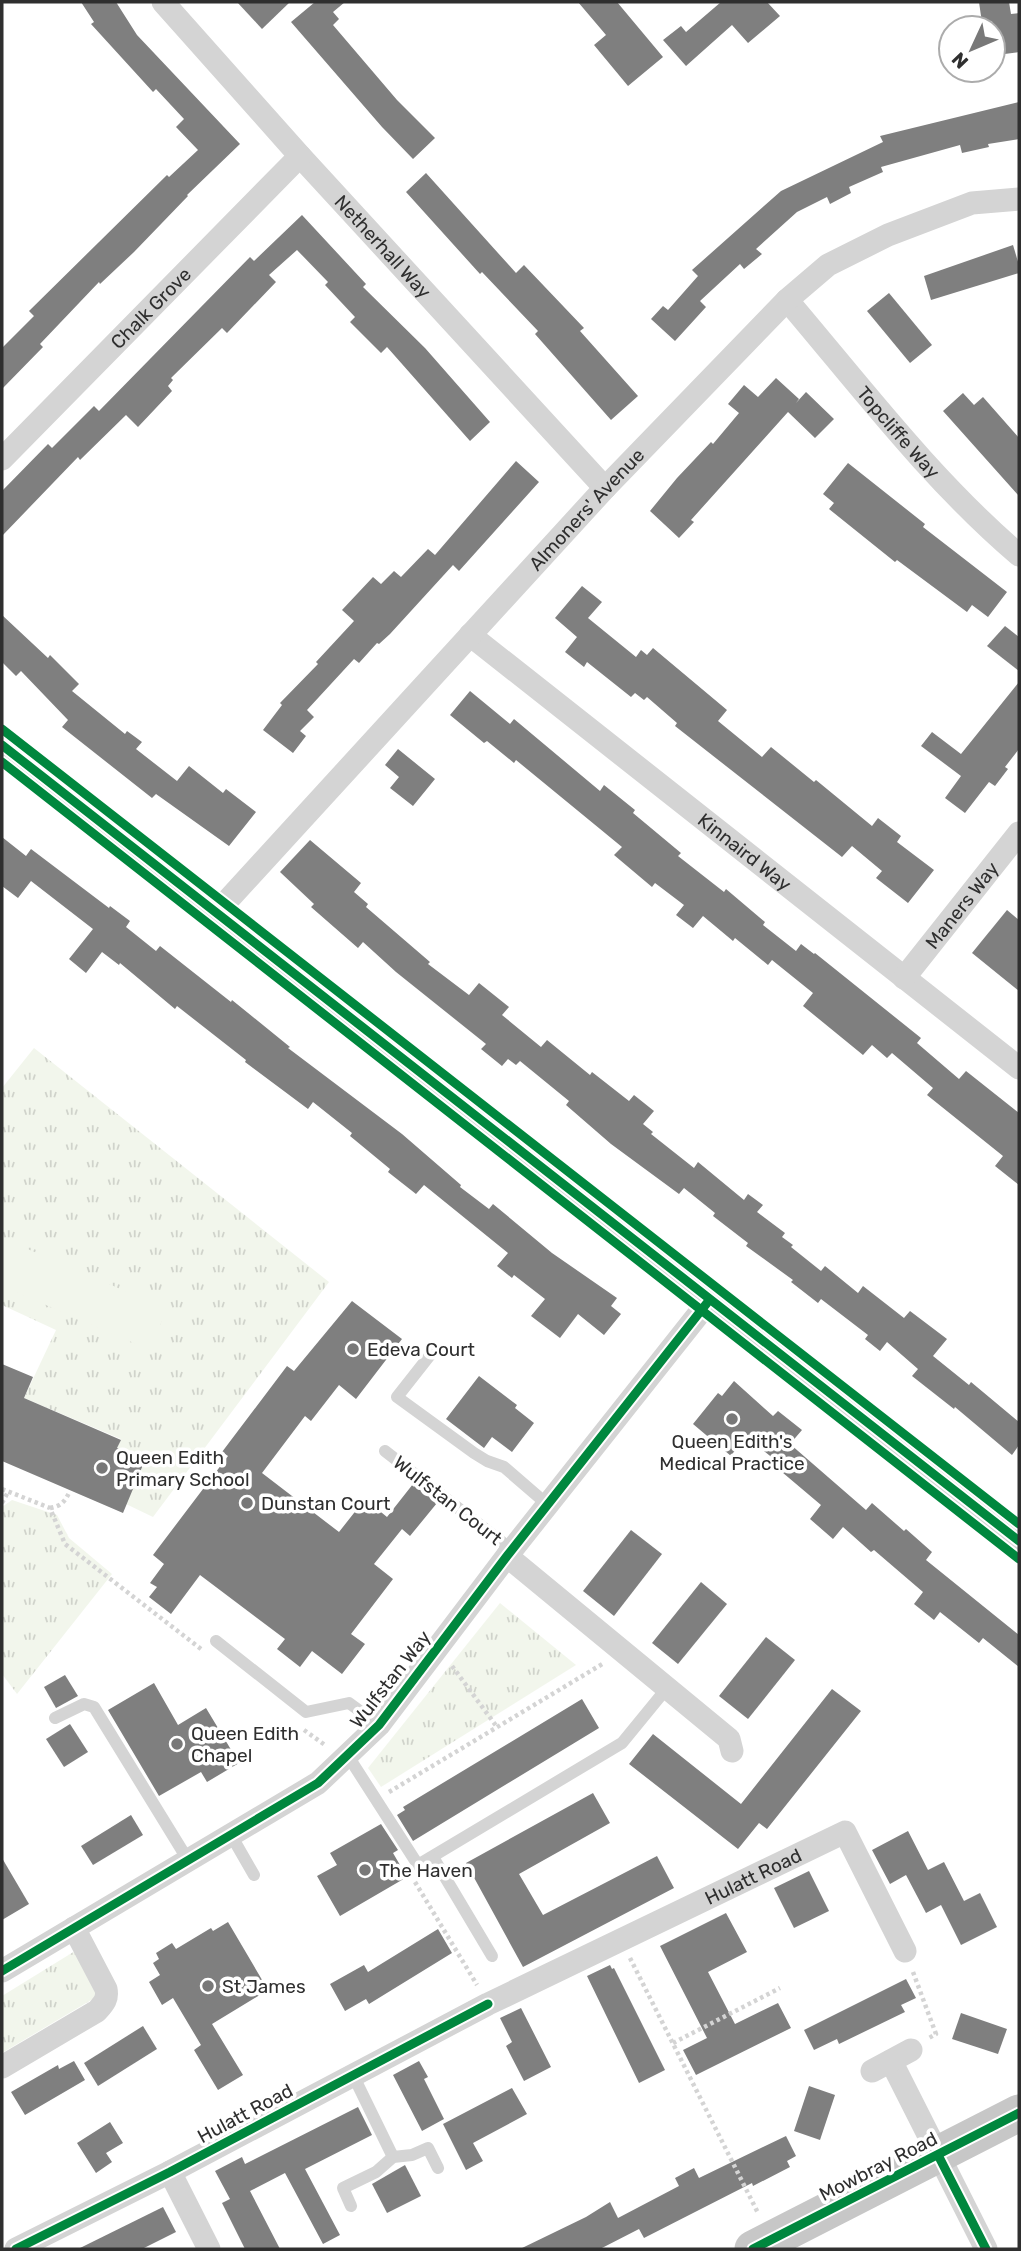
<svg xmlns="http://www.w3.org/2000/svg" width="1021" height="2251" viewBox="0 0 1021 2251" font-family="Rubik,sans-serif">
<defs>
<pattern id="grass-tufts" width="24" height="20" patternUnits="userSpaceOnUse" patternTransform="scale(1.75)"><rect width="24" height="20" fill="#f2f6ec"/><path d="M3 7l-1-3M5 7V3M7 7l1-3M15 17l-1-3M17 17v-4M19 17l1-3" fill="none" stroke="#d0d3cb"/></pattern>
</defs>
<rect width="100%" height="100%" fill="#fff"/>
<g fill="url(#grass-tufts)">
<polygon points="34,1048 329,1282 153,1517 126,1504 145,1460 117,1448 121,1439 24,1398 56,1330 2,1305 2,1088"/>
<polygon points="12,1500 57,1515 69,1538 112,1574 17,1694 2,1674 2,1507"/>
<polygon points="500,1603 576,1665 381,1787 368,1768"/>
<polygon points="75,1951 98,1996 2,2053 2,1996"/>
</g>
<polygon fill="#f2f6ec" points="2,1238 167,1309 150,1350 2,1286"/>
<g fill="#7f7f7f">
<polygon points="81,2 116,2 137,35 240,144 187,195 188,196 134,252 100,284 99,282 40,344 43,347 2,389 2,348 34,316 29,311 167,175 169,177 198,150 176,127 184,119 156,89 153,92 91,24 94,22"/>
<polygon points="237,2 290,2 262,29"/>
<polygon points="315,2 345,2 333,12 339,19 333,25 397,100 435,138 413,159 382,127 291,22"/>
<polygon points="578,2 617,2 663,57 628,86 594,45 606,35"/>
<polygon points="721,2 767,2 780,16 748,43 732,25 686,66 663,40 681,26 686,32"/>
<polygon points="979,2 1009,2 1011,14 1019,13 1019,52 997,55 992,21 982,23"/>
<polygon points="1019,102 1019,139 988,144 989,147 962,153 960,145 881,167 883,172 849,187 851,193 830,204 827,197 797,212 756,249 762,254 744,269 740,264 700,301 706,307 675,341 651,319 663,306 668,310 698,276 692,270 781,191 883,142 880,136"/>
<polygon points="426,173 516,273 524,265 584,328 580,331 638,396 611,420 535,334 538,331 482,272 480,274 406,192"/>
<polygon points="302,215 366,284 363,287 425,348 490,422 470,441 387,347 381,353 350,322 355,317 325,285 328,282 297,250 269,275 276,282 227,333 222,328 171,378 173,380 168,386 172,391 138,427 126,415 80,460 78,457 2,536 2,491 48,444 52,448 94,406 99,411 250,257 254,261"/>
<polygon points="1013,245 1019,265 1019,273 931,300 924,276"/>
<polygon points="889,293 932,345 910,363 867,311"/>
<polygon points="776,378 799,399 796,403 806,392 834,419 815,438 788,412 691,520 694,522 679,538 650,511 677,478 711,442 713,444 739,413 728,404 744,385 758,397"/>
<polygon points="963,393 974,405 983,397 1019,438 1019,496 943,411"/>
<polygon points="516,461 539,482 459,571 453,565 390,634 379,644 377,643 359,663 354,659 307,710 314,717 300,731 306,736 293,753 263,730 282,705 280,703 318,664 316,662 354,621 342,610 373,577 381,584 394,571 401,577 428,549 435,555"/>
<polygon points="848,463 925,524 923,527 1007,592 988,617 972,605 967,612 897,560 895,562 829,509 834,503 823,494"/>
<polygon points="582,586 602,602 588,618 636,657 641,650 647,655 653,648 727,710 718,721 762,757 771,747 814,782 816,780 872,826 878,818 901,836 897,842 934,870 908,903 876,878 882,871 852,846 842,857 675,726 677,723 647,697 644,700 635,693 631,697 587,662 584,667 565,652 577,637 555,618"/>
<polygon points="2,615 48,658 50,655 79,684 72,691 125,734 127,731 142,742 136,749 177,781 189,766 223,793 226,789 256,812 229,846 156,794 152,798 62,727 68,720 21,671 16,676 2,662"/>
<polygon points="1005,626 1019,637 1019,671 987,646"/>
<polygon points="1019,682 1019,749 1005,767 1008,769 995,786 989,782 965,813 945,798 961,776 921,746 932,732 961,754"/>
<polygon points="470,691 510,724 514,719 600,791 604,785 635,810 633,813 681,853 678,856 724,892 726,889 765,922 763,925 796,951 801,944 814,954 815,953 921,1038 917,1043 959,1079 966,1071 1019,1113 1019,1185 995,1166 1003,1156 927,1095 933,1088 892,1053 887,1058 872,1045 863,1055 803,1006 813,993 772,960 768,965 735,938 733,941 703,916 693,928 676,915 684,905 655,883 652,887 614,855 622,847 516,760 514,763 487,741 484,743 450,715"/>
<polygon points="398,749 435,779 413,806 390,788 399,777 385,765"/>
<polygon points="2,837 26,856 31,849 109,908 110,906 130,921 126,927 156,951 160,946 231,1002 232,1000 290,1047 288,1048 402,1134 461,1185 460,1187 489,1209 493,1204 552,1253 617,1298 611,1306 621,1314 604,1335 578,1314 560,1338 531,1316 545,1299 514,1275 512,1278 497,1266 508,1253 424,1185 416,1194 388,1172 390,1169 350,1136 352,1133 313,1102 308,1109 245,1062 246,1060 177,1006 175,1009 120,963 119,965 102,952 86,973 69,959 93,929 31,881 18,898 2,886"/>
<polygon points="310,840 361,883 354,892 368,904 366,907 430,962 428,964 469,995 479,983 509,1007 502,1015 541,1047 547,1040 590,1075 592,1072 629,1101 634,1095 654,1111 643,1124 653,1132 651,1134 694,1168 698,1162 744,1200 748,1194 763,1205 757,1212 785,1233 782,1237 793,1245 791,1247 821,1271 825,1266 858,1293 863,1286 904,1318 910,1311 947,1339 933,1356 969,1385 971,1382 1019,1422 1019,1445 1012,1455 955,1407 954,1409 912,1376 918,1369 887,1342 880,1351 865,1339 868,1335 821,1299 818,1303 791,1282 793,1280 746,1246 748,1243 713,1216 715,1213 684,1188 679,1194 611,1144 566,1105 569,1101 520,1061 516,1065 508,1059 502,1066 481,1049 486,1044 396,972 363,942 358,948 311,907 314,904 280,872"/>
<polygon points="1007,910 1019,920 1019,991 972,953"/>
<polygon points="352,1301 402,1339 356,1399 339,1385 311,1421 305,1416 262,1473 339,1532 365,1499 387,1517 413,1484 437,1503 410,1536 402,1529 374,1564 393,1579 351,1634 365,1644 342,1674 312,1651 300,1667 277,1649 285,1639 200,1575 171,1614 149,1597 157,1587 150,1583 164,1564 153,1555 228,1456 222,1452 287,1366 294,1371"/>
<polygon points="2,1364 33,1377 24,1398 121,1440 117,1448 145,1460 123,1513 2,1461"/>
<polygon points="479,1376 517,1405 515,1408 534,1423 512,1452 492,1437 484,1448 446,1419"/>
<polygon points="734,1381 773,1416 778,1411 802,1430 790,1444 866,1510 872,1503 904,1531 906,1529 932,1552 926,1560 1019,1635 1019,1667 983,1638 979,1643 940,1612 934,1620 914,1604 923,1592 874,1550 871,1552 843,1527 833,1539 810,1519 821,1505 776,1467 779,1463 750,1440 744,1447 740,1443 731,1456 693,1424 718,1393 722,1396"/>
<polygon points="631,1530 662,1554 614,1616 583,1591"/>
<polygon points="701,1582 727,1604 678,1664 652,1643"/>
<polygon points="766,1637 795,1660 748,1719 719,1696"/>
<polygon points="65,1675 78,1696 56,1708 44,1687"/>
<polygon points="154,1683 178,1725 206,1708 239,1763 207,1782 201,1772 159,1796 108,1710"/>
<polygon points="832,1689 861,1711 767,1829 759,1823 738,1849 629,1764 653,1734 741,1804"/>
<polygon points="582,1699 599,1728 413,1841 397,1815 405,1810 403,1807"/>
<polygon points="70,1724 88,1752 64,1767 46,1739"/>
<polygon points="593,1793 610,1823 519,1874 543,1915 657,1856 674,1888 523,1967 466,1863"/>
<polygon points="131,1815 143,1835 93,1865 81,1846"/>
<polygon points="381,1824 398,1850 393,1853 407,1877 340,1916 317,1876 337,1865 330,1853"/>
<polygon points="908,1831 928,1870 944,1862 964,1901 980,1893 997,1927 961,1945 941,1905 926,1913 906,1875 890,1884 872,1850"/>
<polygon points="2,1858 29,1904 2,1920"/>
<polygon points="809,1871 829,1911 794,1928 774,1888"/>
<polygon points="726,1913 747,1952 708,1972 735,2024 778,2003 791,2028 696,2075 683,2050 707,2038 660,1946"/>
<polygon points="228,1922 268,1990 212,2024 243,2075 218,2090 194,2050 201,2045 173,1998 162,2005 149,1982 160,1975 153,1963 159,1959 156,1953 172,1943 176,1949 211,1928 213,1931"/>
<polygon points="438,1929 452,1953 369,2004 366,1999 345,2011 330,1984 364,1965 368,1972"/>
<polygon points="610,1965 612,1969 614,1968 665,2070 639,2083 587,1976"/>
<polygon points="906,1979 916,1998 901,2005 905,2012 839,2044 837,2039 814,2050 804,2030"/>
<polygon points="521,2008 551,2067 524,2081 506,2046 512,2042 500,2018"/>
<polygon points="961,2013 1007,2029 998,2054 952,2039"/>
<polygon points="143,2026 157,2049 98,2086 84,2063"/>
<polygon points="74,2061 85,2080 25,2115 11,2092 58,2065 59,2069"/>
<polygon points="419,2061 428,2077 424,2079 444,2119 422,2131 393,2075"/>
<polygon points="809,2086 835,2095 820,2140 794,2131"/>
<polygon points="512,2088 527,2114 473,2143 483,2161 466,2170 443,2124"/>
<polygon points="358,2107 372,2135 305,2169 340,2235 323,2244 285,2173 250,2191 280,2249 245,2249 222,2203 230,2199 215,2171 242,2157 245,2164"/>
<polygon points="110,2122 123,2143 106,2153 112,2162 96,2173 77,2143"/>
<polygon points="786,2136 796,2156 787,2161 790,2167 753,2186 752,2183 644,2238 639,2229 600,2249 520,2249 586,2217 610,2202 618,2218 679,2186 675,2178 694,2168 699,2178"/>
<polygon points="405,2165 421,2196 387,2213 372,2184"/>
<polygon points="163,2207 176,2232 142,2249 78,2249"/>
</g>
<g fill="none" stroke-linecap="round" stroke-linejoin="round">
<g stroke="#d4d4d4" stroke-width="4.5" stroke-dasharray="3.5 3.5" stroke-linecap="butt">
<polyline points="2,1489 50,1508 65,1544 201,1649"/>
<polyline points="2,1503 8,1492"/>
<path d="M50,1508C62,1506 65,1501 70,1491"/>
<polyline points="452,1666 497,1727"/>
<polyline points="304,1730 325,1745"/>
<polyline points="389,1792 604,1663"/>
<polyline points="415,1882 477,1985"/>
<polyline points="630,1958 758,2213"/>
<polyline points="913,1972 936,2034 929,2038"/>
<polyline points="673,2043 780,1988"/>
</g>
<g stroke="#d4d4d4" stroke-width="12">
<polyline points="434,1350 397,1397 474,1453 487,1461 504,1467 548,1505"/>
<polyline points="385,1451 512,1550"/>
<polyline points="216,1641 306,1712 349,1703 379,1725"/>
<polyline points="55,1718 84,1704 94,1707 188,1860"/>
<polyline points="348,1756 418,1865 622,1743 667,1688"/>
<polyline points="231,1835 254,1875"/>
<polyline points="433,1857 492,1956"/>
<polyline points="353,2075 393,2157"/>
<polyline points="351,2206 343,2188 376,2172 393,2157 412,2155 428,2148 438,2168"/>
</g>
<g stroke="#d4d4d4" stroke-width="23">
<path id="s1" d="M163,2L300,156L605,488"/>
<path id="s2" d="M787,300C861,387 932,481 1019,555"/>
<path id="s3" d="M2,459L300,156"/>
<path id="s4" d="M470,635L1019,1068"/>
<path id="s5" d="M216,913L605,488L787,300L828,265L888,235L972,203L1019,199"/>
<path id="s6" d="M904,978L1019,833"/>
<polyline points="507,1556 729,1739 732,1751"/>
<polyline points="2,1971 318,1783 379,1725 507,1556 709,1301"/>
<polyline points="891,2061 986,2249"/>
<path d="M2,2067L97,2011C104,2003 108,1999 106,1989L74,1928"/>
<polyline points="872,2071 911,2050"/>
<polyline points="170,2172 209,2249"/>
<path id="s7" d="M16,2249L170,2172L488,2004L845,1832L905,1951"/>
</g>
<polyline stroke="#d4d4d4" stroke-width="30" points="2,745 1019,1541"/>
<polyline stroke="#c7c7c7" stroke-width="37" points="753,2249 1019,2113"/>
<defs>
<g id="cycleway">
<polyline points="2,729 1019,1524"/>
<polyline points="2,745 1019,1541"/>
<polyline points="2,762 1019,1559"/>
<polyline points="2,1971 318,1783 379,1725 507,1556 707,1303"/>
<polyline points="938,2155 986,2249"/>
<polyline points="16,2249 170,2172 488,2004"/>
<polyline points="753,2249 1019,2113"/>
</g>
</defs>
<use href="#cycleway" stroke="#fff" stroke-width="13"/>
<use href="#cycleway" stroke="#00873e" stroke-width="9"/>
</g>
<g fill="#787878" stroke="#fff" stroke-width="2.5">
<circle cx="353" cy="1349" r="7"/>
<circle cx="732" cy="1419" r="7"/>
<circle cx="102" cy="1468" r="7"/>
<circle cx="247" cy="1503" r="7"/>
<circle cx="177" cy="1744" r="7"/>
<circle cx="365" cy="1870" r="7"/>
<circle cx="208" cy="1986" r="7"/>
</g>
<g text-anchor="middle" stroke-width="7" stroke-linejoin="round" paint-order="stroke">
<g font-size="19" fill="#2f2f2f" stroke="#fff">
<text dy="7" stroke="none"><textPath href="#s1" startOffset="329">Netherhall Way</textPath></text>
<text dy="7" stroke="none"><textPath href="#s3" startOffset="212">Chalk Grove</textPath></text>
<text dy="7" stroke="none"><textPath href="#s2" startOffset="173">Topcliffe Way</textPath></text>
<text dy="7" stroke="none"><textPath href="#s5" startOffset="548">Almoners' Avenue</textPath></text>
<text dy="7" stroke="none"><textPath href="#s4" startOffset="350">Kinnaird Way</textPath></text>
<text dy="7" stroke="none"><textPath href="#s6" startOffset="93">Maners Way</textPath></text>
<text transform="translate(448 1500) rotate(38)" y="7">Wulfstan Court</text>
<text transform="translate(390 1679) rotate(-52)" y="7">Wulfstan Way</text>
<text dy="7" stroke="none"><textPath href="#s7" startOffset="826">Hulatt Road</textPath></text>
<text transform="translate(245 2113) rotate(-28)" y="7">Hulatt Road</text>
<text transform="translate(878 2166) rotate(-27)" y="7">Mowbray Road</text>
</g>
<g font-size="19" fill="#2f2f2f" stroke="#fff" text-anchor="start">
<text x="367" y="1356">Edeva Court</text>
<text x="732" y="1448" text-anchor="middle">Queen Edith's<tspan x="732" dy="22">Medical Practice</tspan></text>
<text x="116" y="1464">Queen Edith<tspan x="116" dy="22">Primary School</tspan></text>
<text x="261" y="1510">Dunstan Court</text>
<text x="191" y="1740">Queen Edith<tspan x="191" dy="22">Chapel</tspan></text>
<text x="379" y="1877">The Haven</text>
<text x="222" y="1993">St James</text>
</g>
</g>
<rect width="1021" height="2251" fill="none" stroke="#2f2f2f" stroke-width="7"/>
<g transform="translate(972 49) rotate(226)"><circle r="33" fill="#ffffff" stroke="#acacac" stroke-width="2"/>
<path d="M0-5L12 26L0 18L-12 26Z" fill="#787878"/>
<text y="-10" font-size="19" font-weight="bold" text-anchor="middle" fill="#2f2f2f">N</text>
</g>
</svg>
